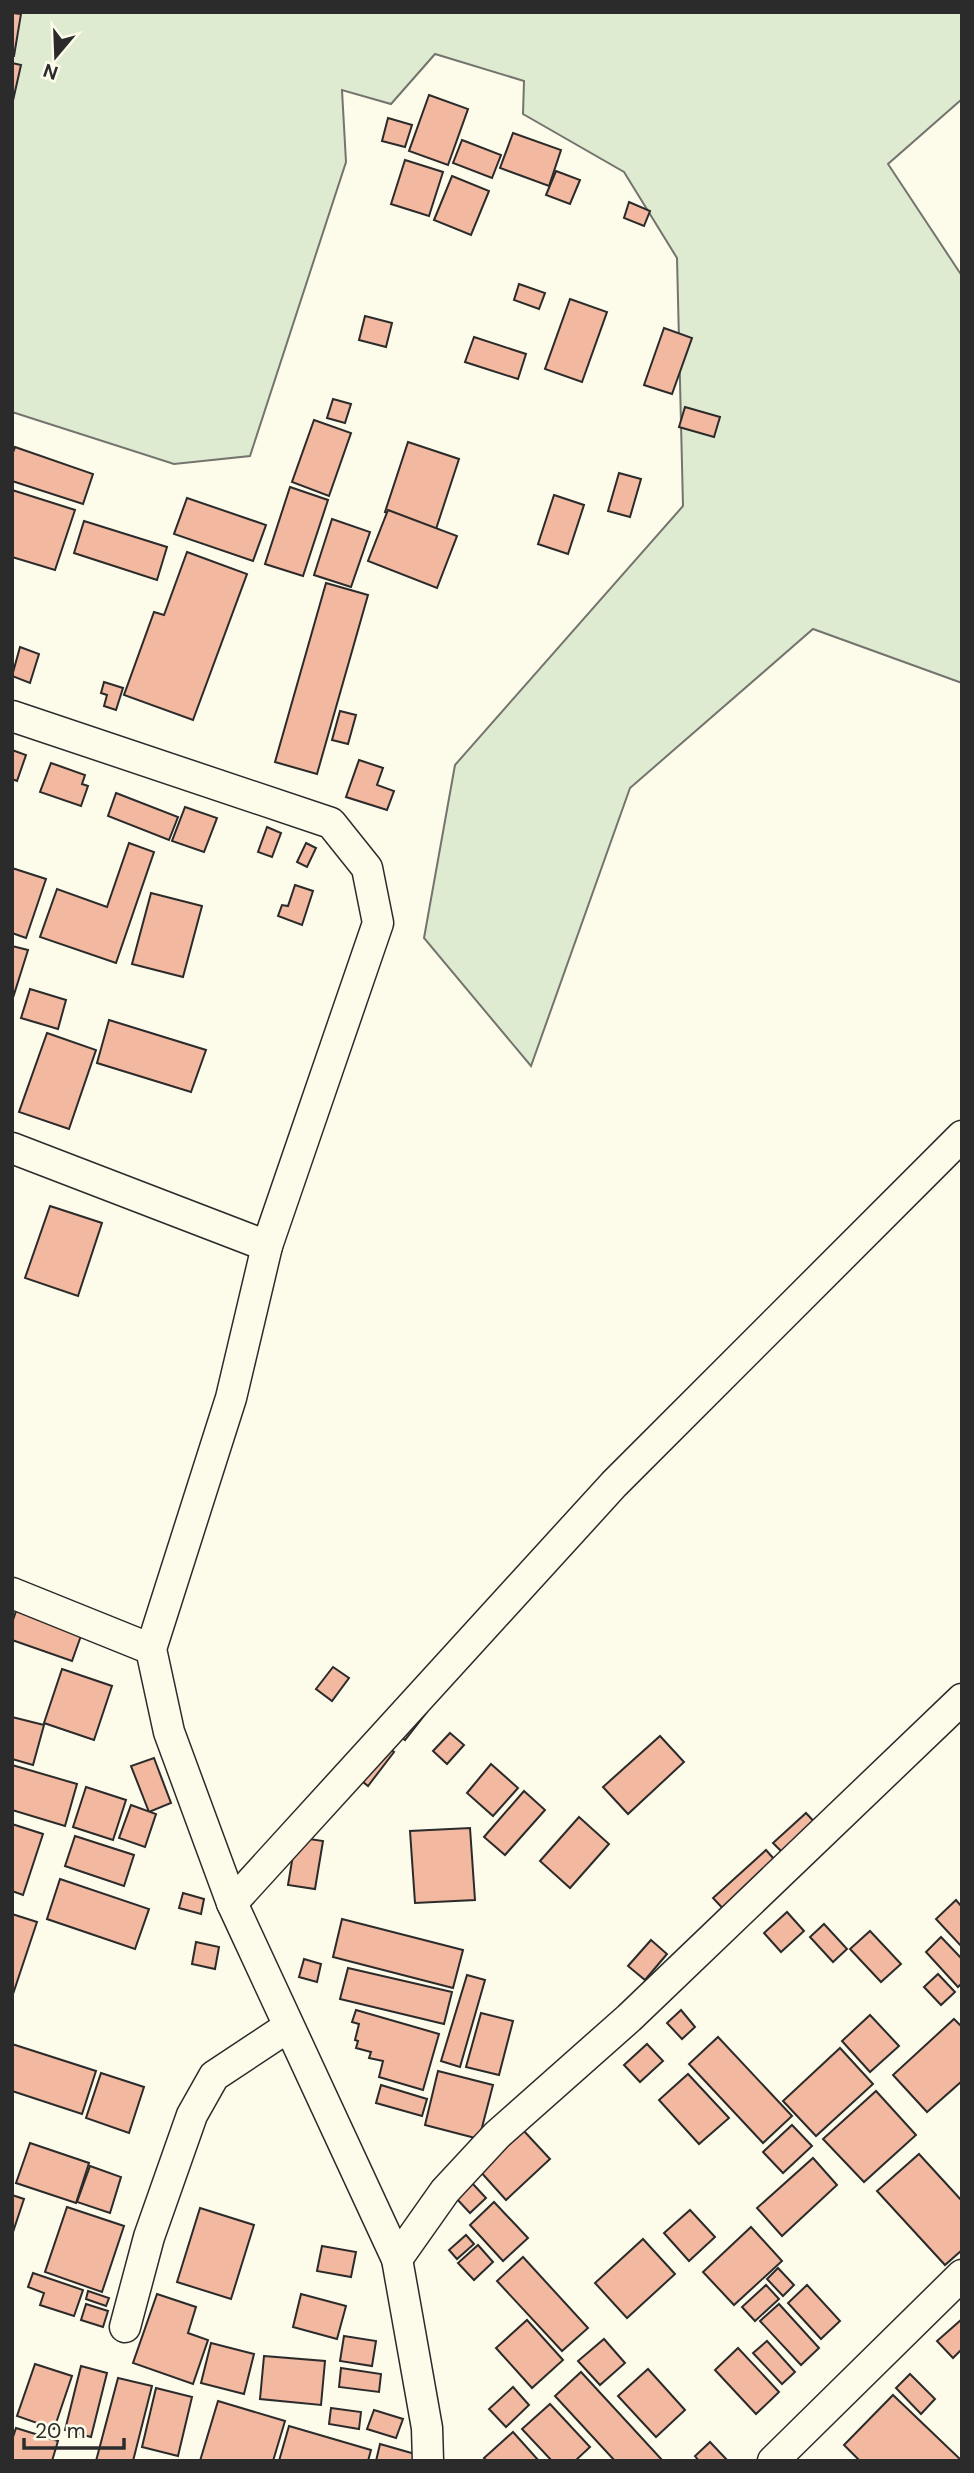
<svg xmlns="http://www.w3.org/2000/svg" width="974" height="2473" viewBox="0 0 974 2473" font-family="'DM Sans',sans-serif">
<rect width="100%" height="100%" fill="#fdfbea"/>
<polygon fill="#deebd1" stroke="#74746e" stroke-width="2" points="12,12 962,12 962,99 888,164 962,276 962,683 813,629 630,788 531,1066 424,938 455,765 683,506 677,258 624,172 523,114 524,81 435,54 391,104 342,90 346,162 250,456 174,464 12,412"/>
<g fill="#f2b8a0" stroke="#2b2b2b" stroke-width="2">
<polygon points="12,13 21,14 14,56 12,56"/>
<polygon points="12,63 21,65 12,105"/>
<polygon points="429,95 468,109 448,165 409,151"/>
<polygon points="388,118 412,125 405,147 382,141"/>
<polygon points="513,133 561,150 549,186 500,168"/>
<polygon points="462,140 501,155 492,178 453,163"/>
<polygon points="405,160 443,172 429,216 391,204"/>
<polygon points="556,171 580,180 570,204 546,195"/>
<polygon points="452,176 489,191 471,235 434,220"/>
<polygon points="629,202 650,211 644,226 624,218"/>
<polygon points="519,284 545,293 539,309 514,300"/>
<polygon points="570,299 607,312 582,382 545,369"/>
<polygon points="365,316 392,323 386,347 359,340"/>
<polygon points="664,328 692,338 672,394 644,385"/>
<polygon points="474,337 526,354 518,379 465,362"/>
<polygon points="333,399 351,404 345,423 327,418"/>
<polygon points="685,407 720,417 714,437 679,427"/>
<polygon points="314,420 351,433 329,496 292,482"/>
<polygon points="408,442 459,459 436,529 385,512"/>
<polygon points="15,447 93,474 83,504 12,481 12,455"/>
<polygon points="619,473 641,479 630,517 608,511"/>
<polygon points="290,487 328,500 303,576 265,564"/>
<polygon points="12,490 75,510 55,570 12,557"/>
<polygon points="554,495 584,505 568,554 538,544"/>
<polygon points="187,498 266,525 253,561 174,534"/>
<polygon points="388,510 457,536 437,588 368,561"/>
<polygon points="332,519 370,532 351,587 314,575"/>
<polygon points="84,521 167,547 157,580 74,553"/>
<polygon points="187,552 247,574 193,720 124,695 154,612 164,615"/>
<polygon points="326,583 368,595 317,774 275,762"/>
<polygon points="20,647 39,654 30,683 12,676"/>
<polygon points="104,682 123,688 116,710 104,706 107,695 101,693"/>
<polygon points="340,711 356,715 348,744 332,740"/>
<polygon points="12,750 26,755 17,781 12,779"/>
<polygon points="359,760 383,768 377,785 394,791 387,810 346,797"/>
<polygon points="51,763 85,775 82,784 88,786 81,806 40,792"/>
<polygon points="116,793 178,817 169,840 108,816"/>
<polygon points="185,807 217,818 204,852 172,841"/>
<polygon points="267,827 281,833 272,857 258,852"/>
<polygon points="129,843 154,852 116,963 40,937 57,889 107,907"/>
<polygon points="306,843 316,848 307,867 297,862"/>
<polygon points="12,868 46,879 26,938 12,933"/>
<polygon points="295,885 313,891 302,925 278,916 282,905 288,906"/>
<polygon points="151,893 202,906 183,977 132,964"/>
<polygon points="12,946 28,950 12,1001"/>
<polygon points="30,989 66,1000 58,1029 21,1018"/>
<polygon points="109,1020 206,1050 191,1092 97,1063"/>
<polygon points="47,1033 96,1050 69,1129 19,1112"/>
<polygon points="50,1206 102,1223 78,1296 25,1278"/>
<polygon points="16,1611 82,1633 72,1661 12,1640 12,1623"/>
<polygon points="333,1667 349,1678 332,1701 316,1689"/>
<polygon points="62,1669 112,1686 94,1740 44,1723"/>
<polygon points="417,1705 427,1712 405,1740 396,1733"/>
<polygon points="12,1717 44,1725 33,1765 12,1759"/>
<polygon points="450,1733 464,1745 447,1764 433,1751"/>
<polygon points="660,1736 684,1762 628,1814 603,1787"/>
<polygon points="382,1743 394,1752 368,1786 357,1777"/>
<polygon points="154,1758 171,1803 149,1812 131,1766"/>
<polygon points="491,1764 518,1788 493,1816 467,1793"/>
<polygon points="12,1765 77,1784 65,1826 12,1810"/>
<polygon points="86,1787 126,1800 113,1840 73,1827"/>
<polygon points="524,1791 545,1810 505,1855 484,1837"/>
<polygon points="131,1805 156,1814 145,1847 119,1838"/>
<polygon points="806,1813 819,1827 787,1857 773,1843"/>
<polygon points="579,1817 609,1844 570,1888 540,1861"/>
<polygon points="12,1824 43,1834 23,1895 12,1891"/>
<polygon points="470,1828 475,1900 415,1903 410,1831"/>
<polygon points="75,1836 134,1855 124,1886 65,1866"/>
<polygon points="296,1837 323,1841 315,1889 288,1885"/>
<polygon points="766,1850 781,1867 729,1915 713,1898"/>
<polygon points="60,1879 149,1909 135,1949 47,1919"/>
<polygon points="183,1893 204,1899 201,1914 179,1908"/>
<polygon points="956,1900 962,1907 962,1947 936,1919"/>
<polygon points="787,1912 804,1931 781,1952 764,1933"/>
<polygon points="12,1914 37,1922 12,1997"/>
<polygon points="342,1919 463,1950 453,1988 333,1957"/>
<polygon points="824,1924 847,1949 833,1962 810,1937"/>
<polygon points="870,1931 901,1964 881,1982 850,1949"/>
<polygon points="941,1937 962,1959 962,1983 958,1987 926,1952"/>
<polygon points="651,1940 667,1954 645,1980 628,1966"/>
<polygon points="196,1942 219,1947 215,1969 192,1964"/>
<polygon points="304,1959 321,1964 317,1982 299,1977"/>
<polygon points="348,1968 452,1992 444,2024 340,1999"/>
<polygon points="938,1974 955,1992 941,2005 924,1987"/>
<polygon points="467,1975 485,1980 460,2067 441,2061"/>
<polygon points="356,2010 439,2034 423,2090 379,2077 383,2061 369,2058 371,2052 356,2048 358,2041 355,2040 359,2024 352,2022"/>
<polygon points="681,2010 695,2027 682,2039 667,2023"/>
<polygon points="481,2013 513,2021 499,2075 466,2067"/>
<polygon points="870,2015 899,2046 870,2072 842,2041"/>
<polygon points="954,2019 962,2027 962,2081 927,2112 893,2075"/>
<polygon points="718,2037 792,2116 763,2143 689,2064"/>
<polygon points="12,2044 96,2071 82,2114 12,2091"/>
<polygon points="647,2044 663,2061 640,2082 624,2065"/>
<polygon points="840,2048 873,2084 816,2136 783,2101"/>
<polygon points="438,2071 493,2085 479,2139 425,2125"/>
<polygon points="101,2073 144,2087 129,2133 86,2118"/>
<polygon points="688,2074 729,2118 699,2144 659,2100"/>
<polygon points="381,2085 427,2099 422,2116 376,2103"/>
<polygon points="876,2091 916,2135 864,2182 823,2139"/>
<polygon points="792,2125 812,2146 783,2173 763,2152"/>
<polygon points="523,2130 550,2159 506,2200 479,2170"/>
<polygon points="30,2143 89,2163 76,2203 16,2183"/>
<polygon points="919,2154 962,2201 962,2250 945,2265 877,2191"/>
<polygon points="813,2158 837,2185 782,2236 757,2208"/>
<polygon points="90,2166 121,2177 110,2213 77,2202"/>
<polygon points="471,2182 486,2198 470,2213 455,2197"/>
<polygon points="12,2195 24,2199 12,2235"/>
<polygon points="494,2202 528,2238 503,2261 470,2225"/>
<polygon points="67,2207 124,2226 102,2292 45,2272"/>
<polygon points="200,2208 254,2225 231,2299 177,2282"/>
<polygon points="690,2210 715,2237 689,2261 664,2233"/>
<polygon points="751,2227 782,2261 734,2305 703,2272"/>
<polygon points="466,2235 474,2244 457,2259 449,2250"/>
<polygon points="643,2239 675,2274 627,2318 595,2283"/>
<polygon points="478,2245 493,2262 474,2280 458,2263"/>
<polygon points="322,2246 356,2252 351,2277 317,2271"/>
<polygon points="523,2257 588,2328 562,2351 497,2281"/>
<polygon points="778,2268 794,2285 783,2296 767,2279"/>
<polygon points="33,2273 83,2290 74,2316 40,2305 44,2293 28,2287"/>
<polygon points="766,2285 779,2299 755,2321 742,2307"/>
<polygon points="807,2285 840,2321 821,2339 788,2303"/>
<polygon points="88,2291 109,2298 106,2306 86,2299"/>
<polygon points="157,2294 196,2307 188,2333 208,2340 193,2384 133,2363"/>
<polygon points="301,2294 346,2306 337,2339 293,2327"/>
<polygon points="86,2304 108,2311 103,2327 81,2320"/>
<polygon points="779,2304 819,2348 801,2365 760,2321"/>
<polygon points="962,2319 962,2349 953,2358 937,2341"/>
<polygon points="527,2320 563,2360 532,2388 496,2348"/>
<polygon points="344,2336 376,2341 372,2366 340,2361"/>
<polygon points="604,2339 625,2363 600,2385 578,2361"/>
<polygon points="767,2341 795,2372 782,2384 753,2353"/>
<polygon points="211,2343 254,2354 244,2394 201,2383"/>
<polygon points="738,2348 779,2392 756,2414 715,2370"/>
<polygon points="264,2356 325,2361 321,2405 260,2399"/>
<polygon points="35,2364 72,2376 54,2429 17,2416"/>
<polygon points="81,2366 107,2373 91,2437 65,2430"/>
<polygon points="341,2368 381,2374 379,2392 339,2387"/>
<polygon points="648,2369 685,2410 656,2437 618,2396"/>
<polygon points="581,2372 663,2461 615,2461 555,2396"/>
<polygon points="910,2374 935,2399 921,2414 896,2388"/>
<polygon points="118,2378 152,2386 133,2461 96,2461"/>
<polygon points="513,2387 529,2405 506,2427 489,2409"/>
<polygon points="156,2388 192,2397 178,2456 142,2447"/>
<polygon points="893,2395 962,2461 860,2461 844,2445"/>
<polygon points="218,2401 285,2421 273,2461 200,2461"/>
<polygon points="550,2404 590,2447 575,2461 552,2461 522,2429"/>
<polygon points="331,2408 361,2412 359,2429 329,2424"/>
<polygon points="374,2410 403,2419 396,2438 367,2429"/>
<polygon points="289,2426 371,2450 368,2461 279,2461"/>
<polygon points="16,2428 58,2441 52,2461 12,2461 12,2440"/>
<polygon points="513,2432 539,2461 487,2461 484,2458"/>
<polygon points="710,2442 728,2461 699,2461 695,2456"/>
<polygon points="380,2444 415,2454 413,2461 376,2461"/>
</g>
<g fill="none" stroke-linecap="round" stroke-linejoin="round">
<defs>
<g id="minor">
<polyline points="12,716 331,823 367,868 378,923 267,1246 231,1398 151,1649 169,1732 232,1903 397,2259 427,2428 428,2461"/>
<polyline points="12,1148 267,1246"/>
<polyline points="12,1593 151,1649"/>
<polyline points="232,1903 614,1484 962,1136"/>
<polyline points="397,2259 445,2191 497,2135 629,2018 962,1699"/>
<polyline points="125,2327 149,2237 192,2115 214,2076 288,2027"/>
<polyline points="773,2461 962,2275"/>
</g>
</defs>
<use href="#minor" stroke="#2b2b2b" stroke-width="33"/>
<use href="#minor" stroke="#fdfbea" stroke-width="30"/>
</g>
<rect width="974" height="2473" fill="none" stroke="#2b2b2b" stroke-width="28"/>
<g transform="translate(56 56) rotate(199)" stroke="#fdfbea" stroke-width="5" paint-order="stroke">
<path d="M0-5L12 26L0 18L-12 26Z" fill="#2b2b2b"/>
<text y="-10" font-size="19" font-weight="bold" text-anchor="middle" fill="#2b2b2b">N</text>
</g>
<path d="M24 2438v10h100v-10" fill="none" stroke="#2b2b2b" stroke-width="3.5"/>
<text x="35" y="2438" font-size="21" fill="#2b2b2b" stroke="#fdfbea" stroke-width="5" paint-order="stroke">20 m</text>
</svg>
